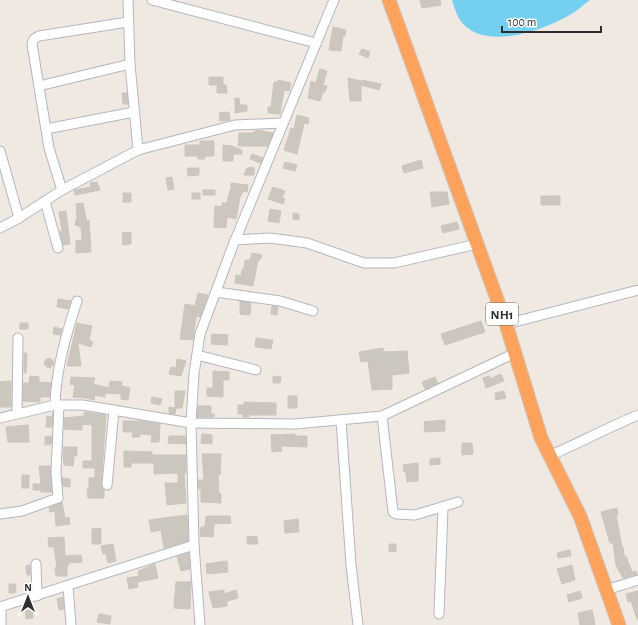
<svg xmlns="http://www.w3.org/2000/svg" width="638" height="625" viewBox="0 0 638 625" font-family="'Alegreya Sans',sans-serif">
<rect width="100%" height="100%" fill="#efe9e1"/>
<path fill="#75cff0" d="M452,0H590C583,5 576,12 568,16C541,31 482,52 460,20C456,14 454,6 452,0Z"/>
<g fill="#cbc7bf" stroke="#cbc5ba">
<polygon points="420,0 440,0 441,5 422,8"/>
<polygon points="333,27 346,30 345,36 343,36 341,51 329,50"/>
<polygon points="362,49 370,52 368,58 359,54"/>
<polygon points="320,69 327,71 323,85 327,86 325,92 323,92 320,101 308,98 311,81 316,83"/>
<polygon points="209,77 223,77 223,85 226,85 227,93 217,93 217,85 209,85"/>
<polygon points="348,78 361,81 361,84 362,80 381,84 379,90 361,85 361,101 350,101"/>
<polygon points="278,80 291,83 289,91 284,90 280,114 268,113 268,107 271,107 274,82 278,82"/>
<polygon points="122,93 127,93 128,104 123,104"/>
<polygon points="235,98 239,98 240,105 247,105 247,111 235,113"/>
<polygon points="229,112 230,120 220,121 219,113"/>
<polygon points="297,115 309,118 308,124 304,123 297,154 284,150 291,128 294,129"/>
<polygon points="257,130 273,133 268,146 238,146 239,133 252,133"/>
<polygon points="200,141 214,141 214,156 205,156 205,159 198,159 198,156 185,156 185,145 200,145"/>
<polygon points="223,145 232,146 242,150 242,154 233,154 233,161 223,161"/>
<polygon points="252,154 263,158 260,163 250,159"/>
<polygon points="421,160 423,168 404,173 402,166"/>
<polygon points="285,162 297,165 295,171 283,168"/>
<polygon points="254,167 254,175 244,175 247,168"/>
<polygon points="187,168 199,168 199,175 188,176"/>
<polygon points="172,177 174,189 168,190 166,178"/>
<polygon points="97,182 100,190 75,195 74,190 91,187 90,183"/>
<polygon points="231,183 248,185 247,192 243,191 240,197 236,219 227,217 226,228 214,227 215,206 222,207 222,203 227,203 230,190 231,190"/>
<polygon points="273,187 285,191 282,198 285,199 283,204 268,199"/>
<rect x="203" y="190" width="12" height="5"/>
<polygon points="430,192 447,192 449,204 432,207"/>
<rect x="123" y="193" width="8" height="9"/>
<rect x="192" y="193" width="8" height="6"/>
<rect x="541" y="196" width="19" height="9"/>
<polygon points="83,203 87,222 89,220 91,252 76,253 76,241 82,240 81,227 75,225 77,217 76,204"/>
<polygon points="270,209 281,211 279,223 268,221"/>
<polygon points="66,211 70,244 63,245 60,231 62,231 59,212"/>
<polygon points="293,213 299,214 299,220 293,219"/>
<polygon points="457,222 459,229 443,233 441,226"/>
<polygon points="131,232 131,244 123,245 122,233"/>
<polygon points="252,253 262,255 260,260 258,260 253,286 235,283 236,275 241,276 242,269 244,269 245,260 250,260"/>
<polygon points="198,293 208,295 200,317 196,316 193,340 180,339 185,304 195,306"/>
<polygon points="58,299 71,301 68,309 57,307"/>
<polygon points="240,301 251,303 250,315 240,314"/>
<polygon points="272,306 278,307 277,315 271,314"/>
<polygon points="481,321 485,332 445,345 441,334"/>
<rect x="20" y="323" width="8" height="6"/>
<polygon points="77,323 92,326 89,340 93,342 91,347 78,343 81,366 67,366"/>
<polygon points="54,327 62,329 60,335 53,334"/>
<polygon points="212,334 228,335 227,345 211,344"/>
<polygon points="256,338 273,340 271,349 255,347"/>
<polygon points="383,348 383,352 407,351 409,373 392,375 392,389 372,390 368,361 361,362 359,352"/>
<polygon points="24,353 27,353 26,373 24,373"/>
<circle cx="49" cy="363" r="4.5"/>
<polygon points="177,359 186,361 181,376 169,374 171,367 176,368"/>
<polygon points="213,371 229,372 229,380 223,380 223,397 207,396 207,388 213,388"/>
<polygon points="501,374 504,381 486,388 483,378 489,376 490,379"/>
<polygon points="30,376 39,377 39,382 51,383 49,397 40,397 40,402 23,401 23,383 29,383"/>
<polygon points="273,376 281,377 280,383 273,383"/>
<polygon points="71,377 95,378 93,384 109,388 110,381 122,382 121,386 130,388 128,400 121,399 121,394 105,393 105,397 95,395 94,400 82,397 82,398 73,397 75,385 70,384"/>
<polygon points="435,377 438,383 425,389 422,382"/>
<polygon points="11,381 11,407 0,407 0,382"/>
<polygon points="175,391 185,391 182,408 176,408 175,414 169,413 169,407 175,408"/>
<polygon points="504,391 506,398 496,400 495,393"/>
<rect x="288" y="396" width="9" height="12"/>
<polygon points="152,397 162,399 160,405 151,403"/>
<polygon points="244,402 276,403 276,415 249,415 249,417 243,417 243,414 238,414 238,405 244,405"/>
<polygon points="198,406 211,406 211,414 214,414 214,417 197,417"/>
<polygon points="53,412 52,427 46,427 47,416 52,417"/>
<polygon points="84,412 106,415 101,484 104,490 104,498 88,498 87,489 89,489 89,478 95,478 95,468 83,468 83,461 92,461 92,425 82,424 82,430 64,429 64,418 84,416"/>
<polygon points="445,420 445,431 425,432 424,422"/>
<polygon points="123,421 141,421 160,424 159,442 151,442 152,435 140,434 140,437 132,437 133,432 123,432"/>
<polygon points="28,425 29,442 8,442 6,427"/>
<polygon points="202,434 212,435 212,444 201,443"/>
<polygon points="295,434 295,436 307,436 307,447 281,446 282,451 272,452 271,435"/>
<polygon points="52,436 51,444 45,445 45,437"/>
<polygon points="169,436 185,436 186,444 168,443"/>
<polygon points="462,443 472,443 473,454 462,455"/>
<polygon points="63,447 77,447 77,456 74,456 73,466 64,465"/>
<polygon points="124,451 152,452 152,455 186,455 186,473 184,473 186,503 167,505 165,483 178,483 178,473 154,474 154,463 131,463 131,467 124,467"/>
<polygon points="202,454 221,454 220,475 218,475 219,494 221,494 221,503 201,502 201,489 199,489 198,480 204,480"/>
<polygon points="440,458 440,464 430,465 430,459"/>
<polygon points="418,463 418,481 407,482 406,472 404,472 403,465"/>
<polygon points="39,466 50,466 52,492 41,492 41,490 33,490 33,484 41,484"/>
<rect x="22" y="475" width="7" height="13"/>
<polygon points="62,478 70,479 70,487 63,486"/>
<polygon points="62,502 65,518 69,517 70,524 56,526 55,511 50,512 49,508"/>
<polygon points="617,508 618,515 616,515 622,547 623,547 624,556 626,556 632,572 636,571 637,574 623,578 616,565 613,543 610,543 601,512"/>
<polygon points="187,515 188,541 164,548 161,530 151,532 149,520"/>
<polygon points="206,516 230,516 231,523 214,524 213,537 200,536 201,527 205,527"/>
<polygon points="298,519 299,532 285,533 284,521"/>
<polygon points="101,528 101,544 92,544 92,529"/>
<polygon points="257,536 258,544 247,544 247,537"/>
<polygon points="64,537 65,556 81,555 82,562 68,563 69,565 67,565 67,576 56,576 55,568 57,568 54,547 49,547 48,538"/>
<polygon points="113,544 116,561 108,563 106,553 103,554 101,546"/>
<polygon points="389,544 396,544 396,552 389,551"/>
<polygon points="570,550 571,556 558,558 557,553"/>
<polygon points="189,553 190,569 181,571 177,557"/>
<polygon points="227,561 228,572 207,574 206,564"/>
<polygon points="155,564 158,578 137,582 138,587 129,589 127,578 139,576 138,571"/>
<polygon points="30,565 30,575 27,575 26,566"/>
<polygon points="572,565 575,580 562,584 557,569"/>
<polygon points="176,582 191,582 190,609 174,608"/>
<polygon points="9,584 16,584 15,593 9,593"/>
<polygon points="224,590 224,594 236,590 238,598 227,601 227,606 213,608 209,592"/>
<polygon points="580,591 582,598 569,602 567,595"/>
<polygon points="638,591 638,619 637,619 631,601 628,602 626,594"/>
<polygon points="63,597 64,609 59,610 57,599"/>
<polygon points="25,606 32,606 33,618 26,619"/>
<polygon points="592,610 595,625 580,625 578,613"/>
<polygon points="99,614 111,616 110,624 97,622"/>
</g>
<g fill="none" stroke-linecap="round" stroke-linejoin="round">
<defs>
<g id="minor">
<polyline points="128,0 130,64 138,150"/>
<polyline points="152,0 316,43"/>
<polyline points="39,86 130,64"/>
<polyline points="46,129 134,112"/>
<polyline points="0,151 19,218"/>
<polyline points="62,190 49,148 32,44 34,39 39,36 128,22"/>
<polyline points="45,201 58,248"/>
<polyline points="0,228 19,218 62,190 138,150 235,125 283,123"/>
<polyline points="235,240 270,238 307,243 364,263 394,263 477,244"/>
<polyline points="216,292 280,301 313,311"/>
<polyline points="506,324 638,290"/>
<polyline points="197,355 256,370"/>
<path d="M55,405C56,369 66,335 77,301"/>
<polyline points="17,413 18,338"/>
<polyline points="382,416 393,512 396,514 415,515 458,502"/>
<polyline points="0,418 55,405 83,405 191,423 295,424 382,416 515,353"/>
<polyline points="341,420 351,565 358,625"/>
<path d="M549,456C579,443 607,428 638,415"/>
<polyline points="107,485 114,410"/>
<polyline points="0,514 22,511 58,498 56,473 59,405"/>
<polyline points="36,564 37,596"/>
<polyline points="68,586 71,625"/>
<polyline points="606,590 638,580"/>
<polyline points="0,607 194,545"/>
<polyline points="1,607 1,625"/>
<polyline points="439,614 443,508"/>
<polyline points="200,625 194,545 191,423 194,374 200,334 232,248 334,0"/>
</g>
<polyline id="highway" points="389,0 506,324 541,438 580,516 619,625"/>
</defs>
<use href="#minor" stroke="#b4b7c1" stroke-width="11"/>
<use href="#highway" stroke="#c9c9c9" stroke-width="15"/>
<use href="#minor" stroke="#fff" stroke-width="9"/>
<use href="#highway" stroke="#ffa35c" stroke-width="13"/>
</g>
<g text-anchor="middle" stroke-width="3" stroke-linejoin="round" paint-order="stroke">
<rect fill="#fff" stroke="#6d6d6d" stroke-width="1" x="486" y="303" width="32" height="22" rx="3"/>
<g font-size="13" font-weight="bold" fill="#2e2e2e">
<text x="502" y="319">NH1</text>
</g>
</g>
<g transform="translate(28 597)" stroke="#ffffff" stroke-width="3" paint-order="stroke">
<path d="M0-3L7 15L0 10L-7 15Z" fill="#2e2e2e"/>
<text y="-6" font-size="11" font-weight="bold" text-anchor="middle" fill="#2e2e2e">N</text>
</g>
<path d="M502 26v6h99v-6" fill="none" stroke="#2e2e2e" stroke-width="2"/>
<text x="508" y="26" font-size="12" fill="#2e2e2e" stroke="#ffffff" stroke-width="3" paint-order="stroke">100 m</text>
</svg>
